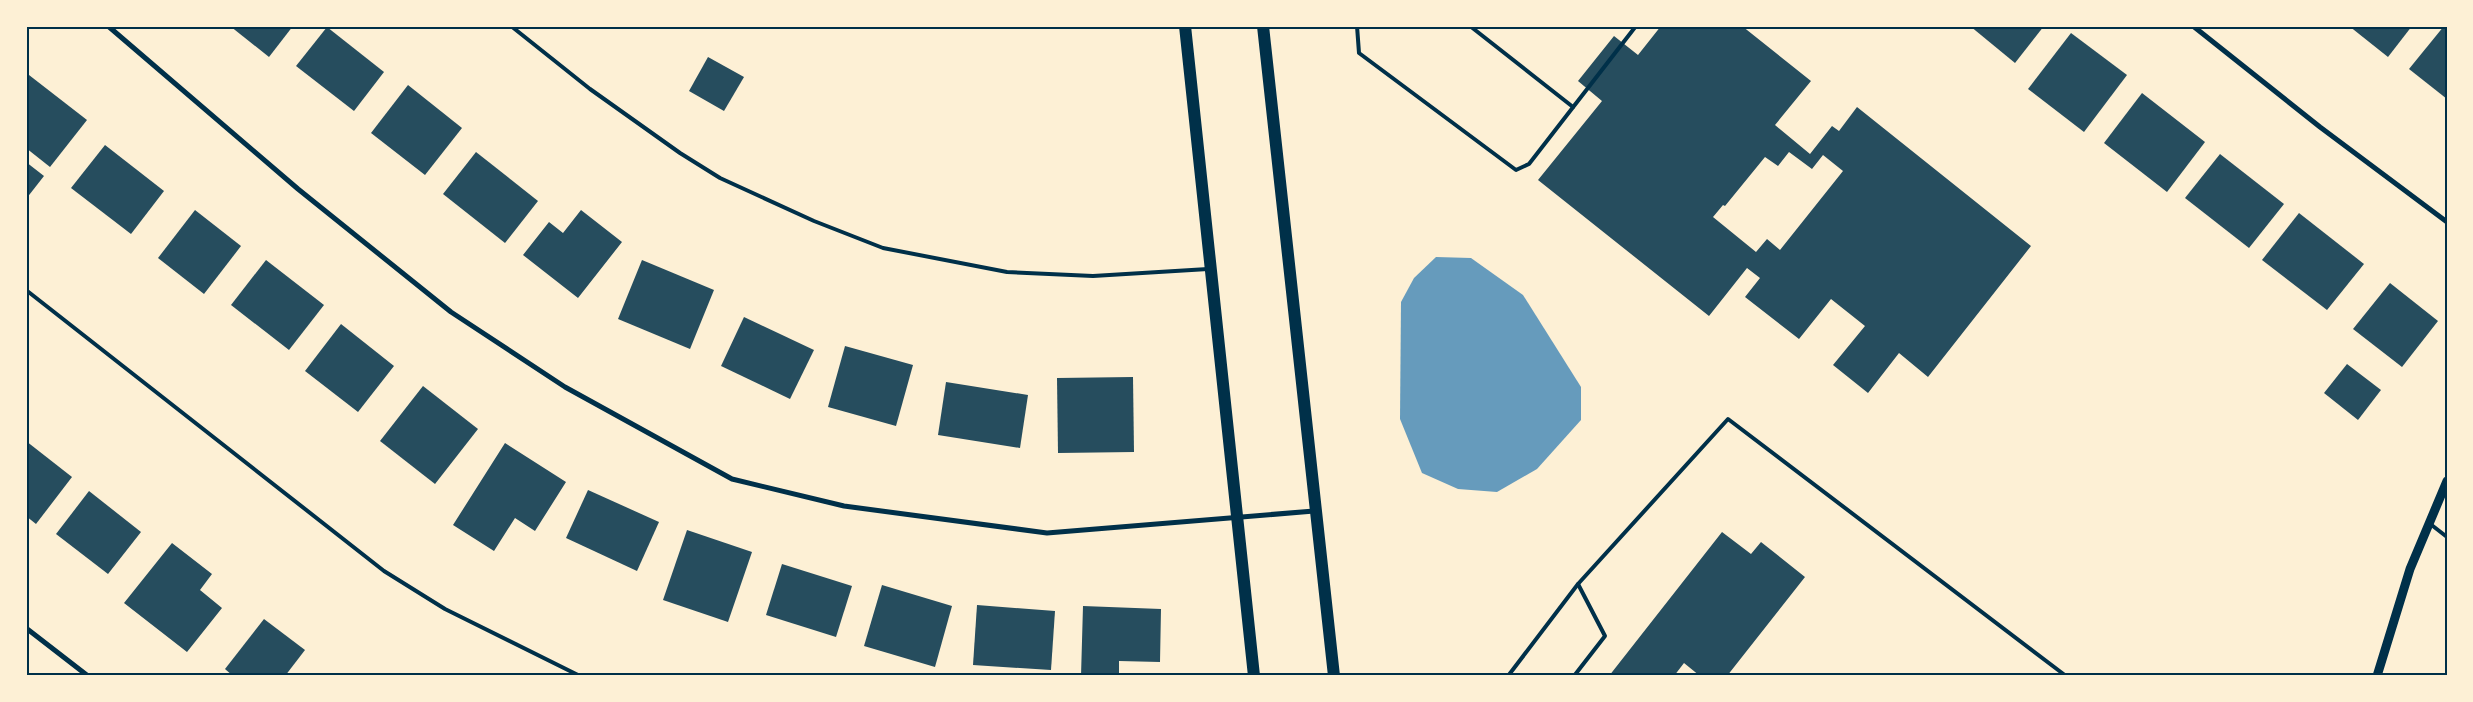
<svg xmlns="http://www.w3.org/2000/svg" width="2473" height="702" viewBox="0 0 2473 702" font-family="'Varela Round',sans-serif">
<rect width="100%" height="100%" fill="#fdf0d5"/>
<polygon fill="#669bbc" points="1436,257 1471,258 1523,295 1581,387 1581,420 1537,469 1497,492 1458,489 1422,473 1400,419 1401,302 1414,278"/>
<g fill="#264d5e" fill-rule="evenodd">
<polygon points="230,26 293,26 269,57"/>
<path d="M1661,26H1742L1811,81L1775,125L1810,154L1832,126L1839,131L1857,107L2031,246L1928,377L1899,353L1868,393L1833,365L1865,326L1831,299L1799,339L1745,297L1760,278L1747,268L1709,316L1538,180L1602,101L1578,81L1614,36L1638,55ZM1789,152L1812,169L1823,155L1843,171L1780,250L1767,239L1756,252L1713,217L1723,205L1725,206L1765,157L1778,166Z"/>
<polygon points="1970,26 2044,26 2015,63"/>
<polygon points="2349,26 2412,26 2388,57"/>
<polygon points="2444,26 2447,26 2447,99 2409,69"/>
<polygon points="327,27 384,72 354,111 296,66"/>
<polygon points="2071,33 2127,75 2084,132 2028,89"/>
<polygon points="708,57 744,77 724,111 689,91"/>
<polygon points="29,75 87,120 50,167 26,148 26,79"/>
<polygon points="408,85 462,128 425,175 371,133"/>
<polygon points="2142,93 2205,142 2167,192 2104,143"/>
<polygon points="105,145 164,191 131,234 71,188"/>
<polygon points="476,152 538,201 505,243 443,194"/>
<polygon points="2220,154 2284,204 2249,248 2185,198"/>
<polygon points="26,162 44,176 26,199"/>
<polygon points="195,210 241,246 204,294 158,258"/>
<polygon points="581,210 622,242 578,298 523,255 549,222 563,233"/>
<polygon points="2299,213 2364,264 2327,310 2262,260"/>
<polygon points="266,260 324,305 289,350 231,305"/>
<polygon points="642,260 714,290 690,349 618,319"/>
<polygon points="2390,283 2438,321 2402,367 2353,329"/>
<polygon points="744,317 814,350 790,399 721,366"/>
<polygon points="341,324 394,366 358,412 305,371"/>
<polygon points="845,346 913,365 896,426 828,407"/>
<polygon points="2347,364 2381,390 2358,420 2324,393"/>
<polygon points="1133,377 1134,452 1058,453 1057,378"/>
<polygon points="946,382 1028,395 1020,448 938,435"/>
<polygon points="423,386 478,429 435,484 380,441"/>
<polygon points="26,441 72,477 36,524 26,516"/>
<polygon points="505,443 566,482 535,531 515,518 494,551 453,525"/>
<polygon points="588,490 659,522 637,571 566,538"/>
<polygon points="89,491 141,532 108,574 56,534"/>
<polygon points="687,530 752,552 728,622 663,600"/>
<polygon points="1722,532 1751,554 1761,542 1805,577 1727,676 1700,676 1684,663 1674,676 1609,676"/>
<polygon points="172,543 212,574 200,590 222,608 187,652 124,603"/>
<polygon points="782,564 852,586 836,637 766,615"/>
<polygon points="882,585 952,606 935,667 864,646"/>
<polygon points="977,605 1055,611 1051,670 973,665"/>
<polygon points="1083,606 1161,609 1160,662 1119,661 1119,676 1081,676"/>
<polygon points="264,619 305,650 285,676 233,676 225,669"/>
</g>
<g fill="none" stroke-linecap="round" stroke-linejoin="round">
<g stroke="#003049" stroke-width="4">
<polyline points="511,26 590,89 680,153 720,178 814,221 883,248 1007,272 1093,276 1208,269"/>
<polyline points="1357,26 1359,53 1516,170 1529,164 1636,26"/>
<polyline points="1470,26 1573,107"/>
<polyline points="26,290 384,571 445,609 580,676"/>
<polyline points="2429,523 2447,537"/>
<polyline points="1508,676 1578,584 1728,419 2066,676"/>
<polyline points="1574,676 1605,636 1578,584"/>
</g>
<g stroke="#003049" stroke-width="5">
<polyline points="108,26 298,189 451,312 565,387 732,479 844,506 1047,533 1314,511"/>
<polyline points="2193,26 2320,127 2447,222"/>
<polyline points="26,628 88,676"/>
</g>
<polyline stroke="#003049" stroke-width="9" points="2377,676 2410,569 2447,481"/>
<g stroke="#003049" stroke-width="12">
<polyline points="1185,26 1254,676"/>
<polyline points="1263,26 1334,676"/>
</g>
</g>
<rect width="2473" height="702" fill="none" stroke="#fdf0d5" stroke-width="55"/>
<rect x="28" y="28" width="2418" height="646" fill="none" stroke="#003049" stroke-width="2"/>
</svg>
